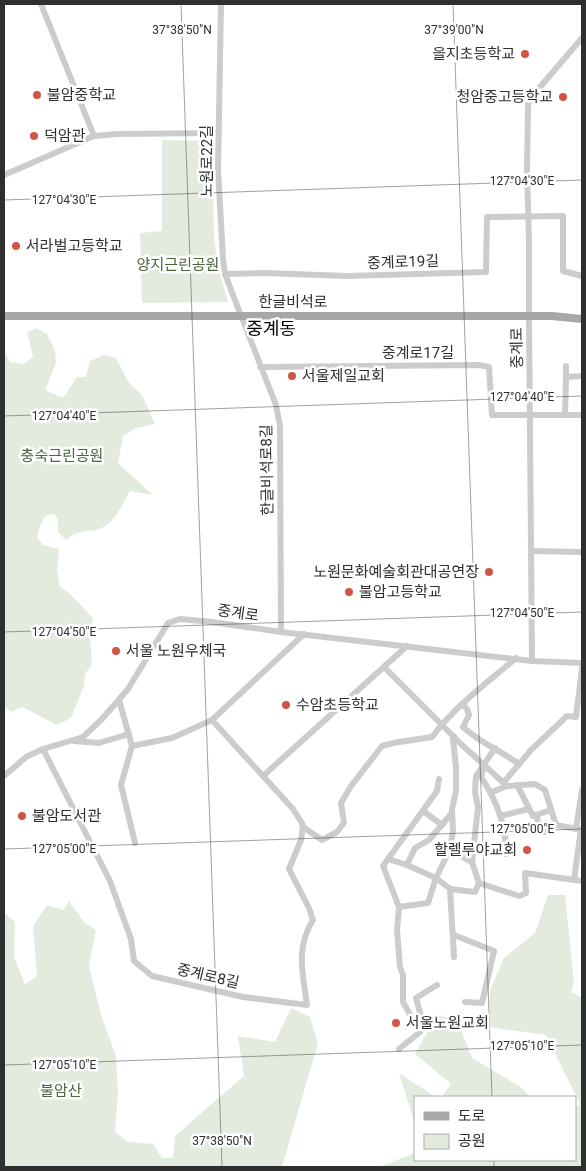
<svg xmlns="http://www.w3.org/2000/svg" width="586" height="1171" viewBox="0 0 586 1171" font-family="Roboto,'Noto Sans KR',sans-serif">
<rect width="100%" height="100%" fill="#fff"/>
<g fill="#e3ebdf">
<polygon points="162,140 212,141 214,238 219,270 228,302 142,303 140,233 162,231"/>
<path d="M37,328L47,334L55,351L56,363L45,390L63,398L77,377H86L90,361L104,355L116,358L129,383L142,395L155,424L136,428L123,436L118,463L153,495L130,491C122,504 115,524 99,529C85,533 78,529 66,540L58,532V518L53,514L45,516L39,529L37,537L43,545L59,549L57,570L60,587L68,592L93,618L90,637L92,664L85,674L84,686L71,718L57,725L22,707L11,712L4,706V351L10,362L23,364L33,357L27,332Z"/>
<polygon points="548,895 565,895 574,983 571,992 582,998 582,1167 379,1167 415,1153 415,1160 575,1160 575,1108 580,1104 546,1035 489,1027 490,990 504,958 535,933"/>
<polygon points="69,901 85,923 96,930 89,966 101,1015 116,1056 118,1093 115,1132 128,1142 153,1144 162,1158 173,1158 175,1136 244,1076 238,1036 275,1042 291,1008 310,1017 318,1043 282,1167 4,1167 4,915 6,914 15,922 14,957 25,984 37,976 33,926 47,905 63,910"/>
<polygon points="437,1014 458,1022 472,1058 522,1088 530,1097 442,1097 451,1084 415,1054"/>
<polygon points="399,1073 436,1097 415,1097 415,1124"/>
</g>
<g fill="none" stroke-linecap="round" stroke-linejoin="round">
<g stroke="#ccc" stroke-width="6">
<polyline points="41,4 94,136"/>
<polyline points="221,4 218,170 223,258 225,274 233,295 276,405 280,426 281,632"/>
<polyline points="4,175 94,136 117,134 219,133"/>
<polyline points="225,274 265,273 347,276 486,272 487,217 563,216 563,271 582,276"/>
<polyline points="566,366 566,377"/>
<polyline points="260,367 479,365 489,367 492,415 582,415"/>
<polyline points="565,415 566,377 582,376"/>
<polyline points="531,551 582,552"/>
<polyline points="532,661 582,663"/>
<polyline points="384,667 462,745 507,786 535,784 545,790 556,825 582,830"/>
<polyline points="119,700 132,746 121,785 135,843"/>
<path d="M462,704L467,709L469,715L463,727C479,742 501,751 519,764"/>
<polyline points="454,736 453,739 456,768 456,791 452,809 453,831 450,849 436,878 450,889 475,892 479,883"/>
<polyline points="74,741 99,743 129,734"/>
<polyline points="132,746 172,738 212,720 304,634"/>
<polyline points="495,748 476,776 475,792 478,807 472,862 479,883 519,896 526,893 525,873 582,881"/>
<path d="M43,749L110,881L131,939L134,961L152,976L243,997L307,1005C303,973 295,949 313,920L309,908L289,869L301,840L303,827L302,823L293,809L212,720"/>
<path d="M483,768L481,777C496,799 506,826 506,854"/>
<polyline points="4,776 26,757 43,749 83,737 102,719 128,689 168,623 180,619 212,622 281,632 532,661 529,317 529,241 527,171 528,104 535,93 582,38"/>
<polyline points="263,776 407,646"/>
<polyline points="504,782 531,750 567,716 576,717 582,668"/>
<polyline points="517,785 533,816 551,810"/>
<polyline points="492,792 507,786"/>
<polyline points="423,811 442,825"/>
<polyline points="536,815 540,828 543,827 544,832"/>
<polyline points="500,816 529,809"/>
<path d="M303,827L322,840L337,832L344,823L341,803L351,786L382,746L393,743L432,737C455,706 487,683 516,658"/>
<polyline points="576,829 582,790"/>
<polyline points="450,850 472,862"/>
<polyline points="388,859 407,865 436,878 428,903 399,907"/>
<polyline points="407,865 415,848 429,840 452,813"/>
<polyline points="574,880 581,829"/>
<polyline points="450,889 454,957"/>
<polyline points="454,935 494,951 482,1003 465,1002"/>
<polyline points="418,1029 403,1002 403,975 400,967 397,930 399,907 383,866 437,791 439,779"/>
<polyline points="399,1049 420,1032 418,1029 422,1020 416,998 437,985"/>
</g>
<polyline stroke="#a7a7a7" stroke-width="8" points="4,316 552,316 582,319"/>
</g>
<path fill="none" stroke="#2f2f2f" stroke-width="1" stroke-opacity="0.45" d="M181,4L222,1167M453,4L492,1097M4,200L582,180M4,416L582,396M4,632L582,612M4,849L582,829M4,1065L582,1045M494,1160V1167"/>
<g fill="#d05547" stroke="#fff" stroke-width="2">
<circle cx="525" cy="54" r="5"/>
<circle cx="37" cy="95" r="5"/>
<circle cx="563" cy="97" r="5"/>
<circle cx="34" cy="136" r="5"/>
<circle cx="16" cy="246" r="5"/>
<circle cx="292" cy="376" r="5"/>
<circle cx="489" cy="572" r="5"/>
<circle cx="349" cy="592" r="5"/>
<circle cx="116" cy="651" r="5"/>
<circle cx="286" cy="705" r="5"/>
<circle cx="22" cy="816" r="5"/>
<circle cx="527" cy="850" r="5"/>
<circle cx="396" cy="1023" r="5"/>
</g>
<g text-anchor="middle" stroke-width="5" stroke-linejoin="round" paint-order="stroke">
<g font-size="15" fill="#2f2f2f" stroke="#fff" text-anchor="start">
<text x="515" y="59" text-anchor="end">을지초등학교</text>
<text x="47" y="100">불암중학교</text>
<text x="553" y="102" text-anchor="end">청암중고등학교</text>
<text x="44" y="141">덕암관</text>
<text x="26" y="251">서라벌고등학교</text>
<text x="302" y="381">서울제일교회</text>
<text x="479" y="577" text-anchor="end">노원문화예술회관대공연장</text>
<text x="359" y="597">불암고등학교</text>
<text x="126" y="656">서울 노원우체국</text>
<text x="296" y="710">수암초등학교</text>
<text x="32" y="821">불암도서관</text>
<text x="517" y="855" text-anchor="end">할렐루야교회</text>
<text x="406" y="1028">서울노원교회</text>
</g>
<g font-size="15" fill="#2f2f2f" stroke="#fff">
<text transform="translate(207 161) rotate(-90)" y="5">노원로22길</text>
<text transform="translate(403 262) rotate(-2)" y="5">중계로19길</text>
<text x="293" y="307">한글비석로</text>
<text transform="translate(517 348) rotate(-91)" y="5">중계로</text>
<text x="418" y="358">중계로17길</text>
<text transform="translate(267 470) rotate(-91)" y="5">한글비석로8길</text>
<text transform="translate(238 613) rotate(8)" y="5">중계로</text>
<text transform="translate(208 976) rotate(13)" y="5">중계로8길</text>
</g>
<g font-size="15" fill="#4c6642" stroke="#fff">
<text x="178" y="270">양지근린공원</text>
<text x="62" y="461">충숙근린공원</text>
<text x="61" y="1096">불암산</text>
</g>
<g font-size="18" fill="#000" stroke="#fff">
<text x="271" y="335">중계동</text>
</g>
</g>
<g font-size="12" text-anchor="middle" fill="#2f2f2f" stroke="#fff" stroke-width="5" stroke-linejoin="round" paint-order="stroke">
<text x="182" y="34">37°38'50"N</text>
<text x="454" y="34">37°39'00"N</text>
<text x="522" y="185">127°04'30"E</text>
<text x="64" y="204">127°04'30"E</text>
<text x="522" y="401">127°04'40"E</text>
<text x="64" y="420">127°04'40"E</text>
<text x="522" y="617">127°04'50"E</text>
<text x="64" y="636">127°04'50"E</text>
<text x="522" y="833">127°05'00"E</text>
<text x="64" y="853">127°05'00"E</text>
<text x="522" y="1050">127°05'10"E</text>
<text x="64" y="1069">127°05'10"E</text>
<text x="222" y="1145">37°38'50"N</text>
</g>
<rect width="586" height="1171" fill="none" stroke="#2f2f2f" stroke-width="10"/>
<rect x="414" y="1096" width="162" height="65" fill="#ffffff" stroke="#acacac"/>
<rect x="424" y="1112" width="25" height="8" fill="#a7a7a7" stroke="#acacac"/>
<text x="458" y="1121" font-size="15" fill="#2f2f2f">도로</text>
<rect x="424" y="1134" width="25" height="15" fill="#e3ebdf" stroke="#acacac"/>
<text x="458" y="1146" font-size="15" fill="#2f2f2f">공원</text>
</svg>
